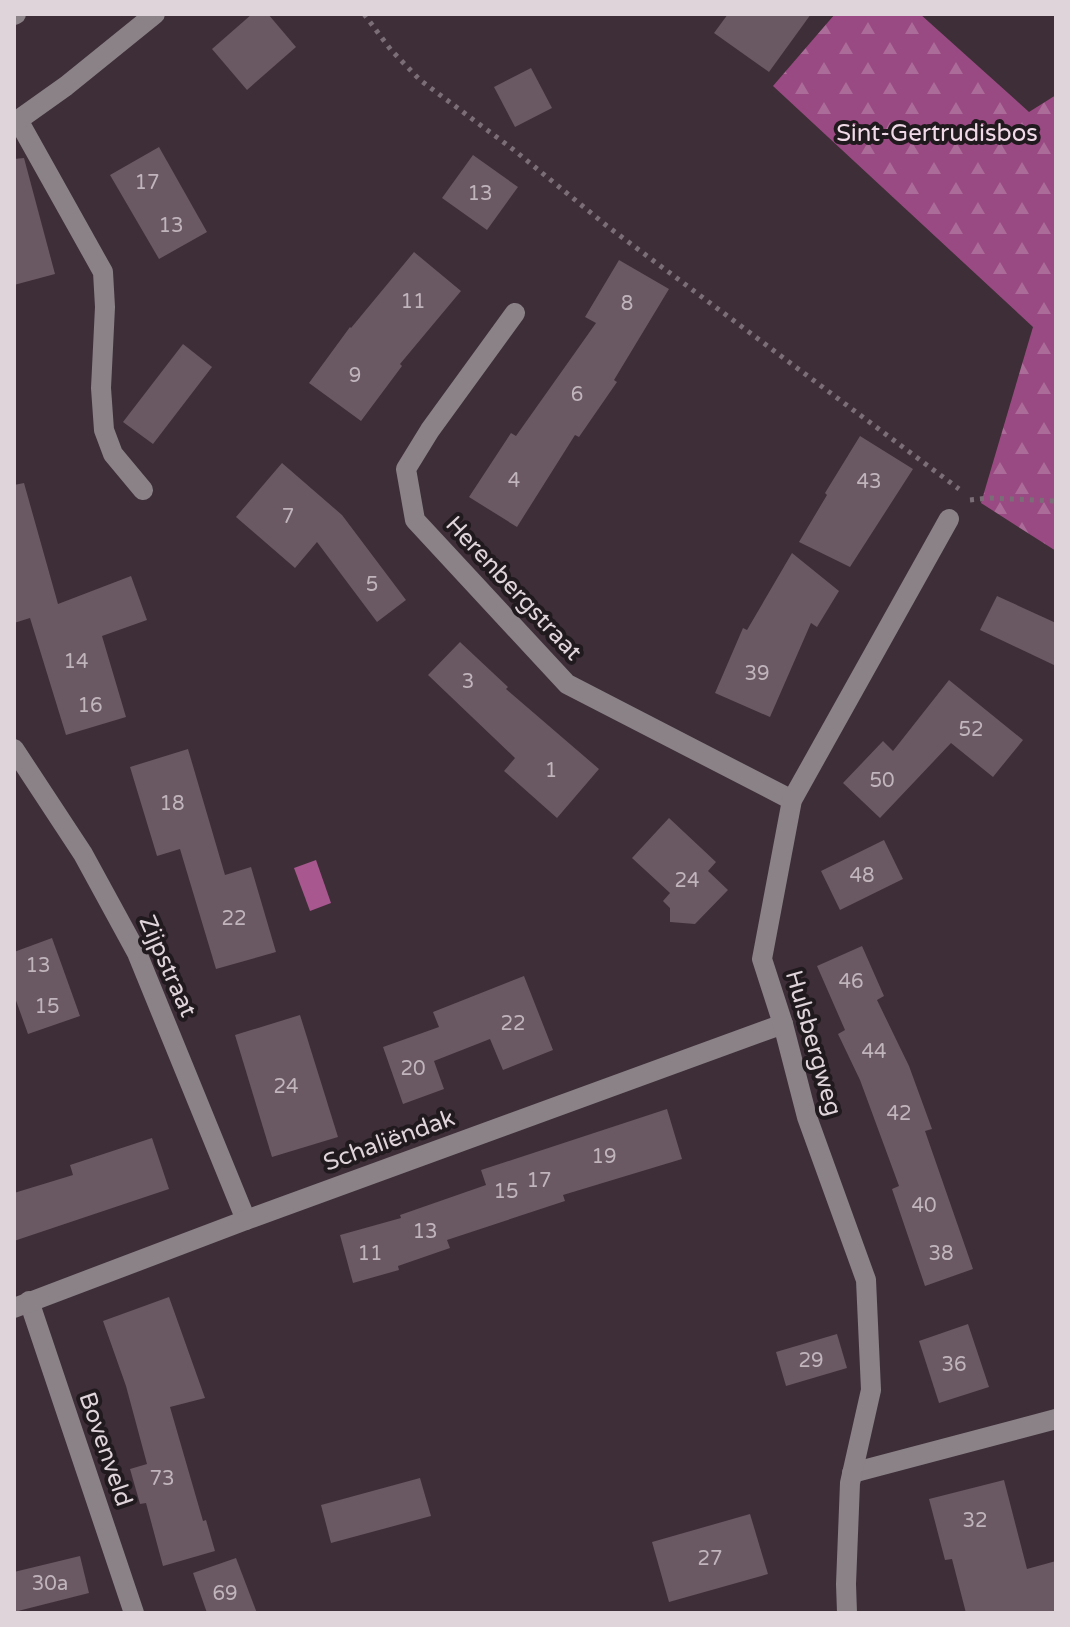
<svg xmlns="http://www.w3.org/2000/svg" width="1070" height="1627" viewBox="0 0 1070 1627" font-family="'Varela Round',sans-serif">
<defs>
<pattern id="forest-firs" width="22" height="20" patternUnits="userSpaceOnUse" patternTransform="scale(2)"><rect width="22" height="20" fill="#9a4a82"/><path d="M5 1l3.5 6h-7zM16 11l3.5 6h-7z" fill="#ac6c99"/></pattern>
</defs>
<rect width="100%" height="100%" fill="#3e2e38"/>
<polygon fill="url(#forest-firs)" points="835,14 920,14 1029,112 1056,95 1056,551 981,503 1033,327 773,86"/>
<polygon fill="#a8578f" points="316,860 331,903 310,911 294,868"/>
<g fill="#6a5863">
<polygon points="252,14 268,14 296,47 247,90 212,49"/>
<polygon points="728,14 811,14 769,72 714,33"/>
<polygon points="531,68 552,108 515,127 494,87"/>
<polygon points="159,147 207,232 159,259 110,175"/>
<polygon points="473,155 518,187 487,230 442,198"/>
<polygon points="24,158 55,274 14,285 14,159"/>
<polygon points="414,252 461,291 400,364 402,366 361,421 309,383 350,327 351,328"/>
<polygon points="619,260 669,289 614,380 617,382 579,437 575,435 517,527 469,497 511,433 516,436 596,323 585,317"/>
<polygon points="183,344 212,367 153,444 123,422"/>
<polygon points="860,436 913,469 850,567 799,542 827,495 825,493"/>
<polygon points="282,463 342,515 406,600 377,622 317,542 295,568 236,517"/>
<polygon points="24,483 58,604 131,576 147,620 102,636 126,717 66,735 30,618 14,623 14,485"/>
<polygon points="792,553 839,591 817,627 811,623 770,717 715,693 743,628 747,630"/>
<polygon points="997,596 1056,623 1056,666 980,630"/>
<polygon points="460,642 508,687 506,689 599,769 557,818 504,771 515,758 428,675"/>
<polygon points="949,680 1023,740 993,777 951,743 880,818 843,783 883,741 893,751"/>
<polygon points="188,749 225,875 251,867 276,952 216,969 180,849 157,856 130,767"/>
<polygon points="669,818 716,862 708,871 728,890 695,924 670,922 670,908 663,901 670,893 632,858"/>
<polygon points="884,840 903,879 840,910 821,871"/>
<polygon points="52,938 80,1016 28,1034 14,995 14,952"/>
<polygon points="862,946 884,996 877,1000 909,1066 932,1129 925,1131 973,1269 925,1286 892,1189 899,1186 860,1080 838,1034 845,1030 817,966"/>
<polygon points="524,976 553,1050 503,1070 490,1039 434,1061 444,1089 403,1104 383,1047 439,1027 433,1012"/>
<polygon points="300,1015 338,1137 272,1157 235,1035"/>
<polygon points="667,1109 682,1159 563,1195 565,1201 447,1240 450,1248 398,1266 399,1270 353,1283 340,1235 401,1218 400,1215 486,1185 481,1170"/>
<polygon points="152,1138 169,1189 14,1241 14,1193 73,1175 70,1165"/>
<polygon points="169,1297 205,1398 170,1407 203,1521 206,1520 215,1551 163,1566 146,1503 140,1504 130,1469 147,1464 126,1386 103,1321"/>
<polygon points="968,1324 989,1387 939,1403 919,1341"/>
<polygon points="837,1334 847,1368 786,1386 776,1352"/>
<polygon points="420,1478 431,1516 331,1543 321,1505"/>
<polygon points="1004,1480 1027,1569 1056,1561 1056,1613 966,1613 952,1559 945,1560 929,1499"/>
<polygon points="750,1514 768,1574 669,1602 652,1542"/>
<polygon points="80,1556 89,1593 14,1612 14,1572"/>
<polygon points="236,1558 257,1613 207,1613 193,1573"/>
</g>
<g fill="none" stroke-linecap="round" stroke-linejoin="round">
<g stroke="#7c6e77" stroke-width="5" stroke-dasharray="4 6" stroke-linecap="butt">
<polyline points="364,14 391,50 420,80 514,150 607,226 959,489"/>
<polyline points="970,500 990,498 1056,501"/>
</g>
<g stroke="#8a8287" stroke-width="20">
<polyline points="14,15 16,14"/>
<polyline points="18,120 103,272 105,307 101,388 104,430 113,454 143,490"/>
<polyline points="14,123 66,86 155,14"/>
<polyline points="515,313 430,430 406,469 415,520 567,684 792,800"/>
<polyline points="14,749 83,854 137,953 246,1220"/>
<polyline points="29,1301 134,1613"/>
<polyline points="14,1308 246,1220 783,1024"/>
<polyline points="852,1473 1056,1419"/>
<polyline points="847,1613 846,1584 850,1483 871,1390 866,1280 807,1117 783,1024 762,959 792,800 949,519"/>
</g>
</g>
<g text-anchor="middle" stroke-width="8" stroke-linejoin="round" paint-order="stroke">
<g font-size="20" fill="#c1b5bc">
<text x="147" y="189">17</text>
<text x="480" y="200">13</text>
<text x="171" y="232">13</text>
<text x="413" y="308">11</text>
<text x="627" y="310">8</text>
<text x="355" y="382">9</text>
<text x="577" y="401">6</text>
<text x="514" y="487">4</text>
<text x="869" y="488">43</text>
<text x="288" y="523">7</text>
<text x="372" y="591">5</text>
<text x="76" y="668">14</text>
<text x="757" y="680">39</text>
<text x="468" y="688">3</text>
<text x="90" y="712">16</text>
<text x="971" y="736">52</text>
<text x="551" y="777">1</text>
<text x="882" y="787">50</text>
<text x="172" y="810">18</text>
<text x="862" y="882">48</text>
<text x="687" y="887">24</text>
<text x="234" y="925">22</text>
<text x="38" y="972">13</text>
<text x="851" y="988">46</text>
<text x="47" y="1013">15</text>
<text x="513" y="1030">22</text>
<text x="874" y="1058">44</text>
<text x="413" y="1075">20</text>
<text x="286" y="1093">24</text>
<text x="899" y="1120">42</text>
<text x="604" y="1163">19</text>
<text x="539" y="1187">17</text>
<text x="506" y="1198">15</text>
<text x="924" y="1212">40</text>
<text x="425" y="1238">13</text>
<text x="370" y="1260">11</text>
<text x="941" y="1260">38</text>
<text x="811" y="1367">29</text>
<text x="954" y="1371">36</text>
<text x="162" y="1485">73</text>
<text x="975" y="1527">32</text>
<text x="710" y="1565">27</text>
<text x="50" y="1590">30a</text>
<text x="225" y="1600">69</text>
</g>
<g font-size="24" fill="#f1dae8" stroke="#20191d">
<text x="937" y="141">Sint-Gertrudisbos</text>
</g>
<g font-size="24" fill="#ded4da" stroke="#20191d">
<text transform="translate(514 588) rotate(47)" y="8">Herenbergstraat</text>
<text transform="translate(168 966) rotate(66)" y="8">Zijpstraat</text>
<text transform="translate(814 1043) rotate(74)" y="8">Hulsbergweg</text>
<text transform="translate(389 1140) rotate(-20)" y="8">Schaliëndak</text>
<text transform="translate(106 1449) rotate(71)" y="8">Bovenveld</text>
</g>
</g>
<rect width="1070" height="1627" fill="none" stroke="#ded4da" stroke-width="32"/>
</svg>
